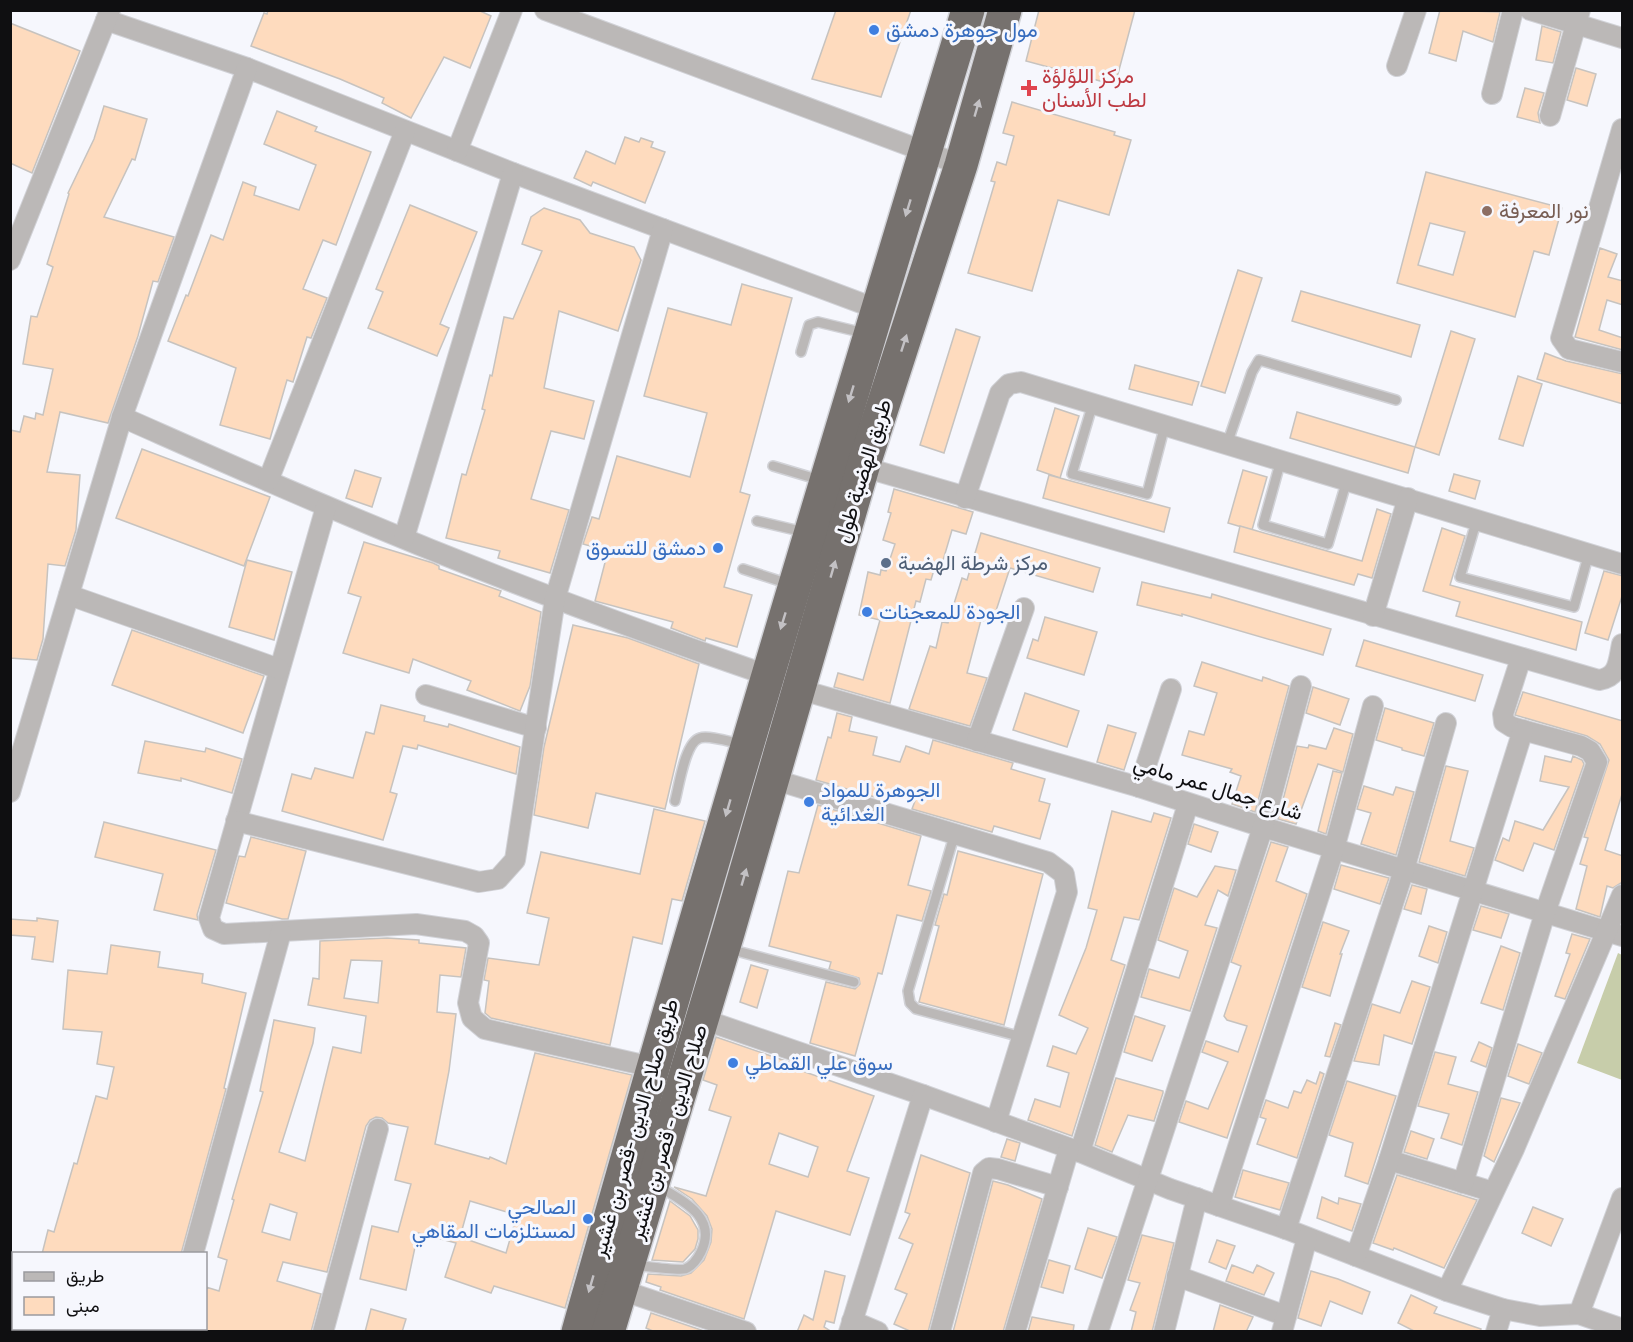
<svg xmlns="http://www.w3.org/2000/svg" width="1633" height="1342" viewBox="0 0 1633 1342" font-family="Karla,Vazirmatn,sans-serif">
<rect width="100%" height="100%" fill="#f6f7fd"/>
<polygon fill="#c7cdaa" points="1618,953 1622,955 1622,1080 1577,1063"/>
<g fill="#fedbbe" stroke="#c7c3bf" stroke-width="1.5" fill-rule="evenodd">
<polygon points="268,10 478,10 491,16 470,68 444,57 411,118 382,103 384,98 340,79 251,46 264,13 267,14"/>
<polygon points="836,10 911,10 881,97 812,79"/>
<polygon points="1039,10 1135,10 1115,85 1026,61"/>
<polygon points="1440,10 1500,12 1493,42 1463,31 1456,61 1429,53"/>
<polygon points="10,23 80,51 32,173 10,163"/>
<polygon points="1542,26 1561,32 1553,63 1536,60"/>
<polygon points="1576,68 1596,74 1587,106 1567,100"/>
<polygon points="1525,88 1544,93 1538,113 1540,123 1517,117"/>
<polygon points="1012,102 1115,132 1114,135 1131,140 1109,215 1058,200 1032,291 968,273 995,182 991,181 997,162 1006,165 1014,136 1003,133"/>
<polygon points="104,106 147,119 135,160 132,159 104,217 174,237 158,282 153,281 138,336 108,423 60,412 47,472 80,475 76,530 65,566 48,564 43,639 37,660 10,658 10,430 20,432 24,416 35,419 36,413 43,415 53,369 23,364 31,316 37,317 53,267 47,264 69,194 68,193 94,139"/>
<polygon points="277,111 317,127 315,131 371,152 336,245 323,240 303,289 327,298 311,338 307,337 293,382 287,380 270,439 220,425 236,368 168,341 186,295 188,296 211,235 223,240 243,182 256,187 254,195 299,210 316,165 264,144"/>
<polygon points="625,137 639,142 641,138 653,142 651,147 665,152 645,203 593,182 591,186 574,178 586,151 615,164"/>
<path d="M1426,172L1562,208L1549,255L1534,251L1515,317L1397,283ZM1430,223L1465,232L1453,275L1418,265Z"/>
<polygon points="410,205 477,232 440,324 449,328 437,356 368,328 383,292 376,289"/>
<polygon points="544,208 580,220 590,233 634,247 641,260 618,331 559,311 544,388 594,401 584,439 551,431 531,499 569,510 550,573 498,558 500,551 446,538 462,474 466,475 485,410 482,409 490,375 492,376 504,317 513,319 542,251 522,244 531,217"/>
<polygon points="1600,248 1617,254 1608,277 1623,281 1623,305 1607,300 1599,330 1623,338 1623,350 1575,337"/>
<polygon points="1238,270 1262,278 1225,393 1201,386"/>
<polygon points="742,284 792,298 740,492 750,495 724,587 752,595 737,647 706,638 705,641 671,628 673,622 595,601 608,551 583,544 592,517 599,519 617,456 690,477 707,413 644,396 668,308 731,325"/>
<polygon points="1301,291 1420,325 1411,357 1292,321"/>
<polygon points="956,329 980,337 944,453 920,445"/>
<polygon points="1451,331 1475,339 1439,455 1415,447"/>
<polygon points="1545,353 1566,361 1623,374 1623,404 1537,379"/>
<polygon points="1135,365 1199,382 1192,405 1129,389"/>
<polygon points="1518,376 1542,384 1523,446 1499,439"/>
<polygon points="1055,408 1079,416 1060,478 1037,470"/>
<polygon points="1297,412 1415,447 1408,473 1290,438"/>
<polygon points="142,449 270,497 244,566 116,518"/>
<polygon points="355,470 381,478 372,507 346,498"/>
<polygon points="1243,470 1267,477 1252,530 1228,523"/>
<polygon points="1454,474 1480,481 1475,499 1449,491"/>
<polygon points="1049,475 1170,508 1164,532 1043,498"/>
<polygon points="894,489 973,512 966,534 952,530 942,564 936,563 931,580 926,579 920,602 916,601 890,703 834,687 838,673 863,680 880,620 859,615 868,572 880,575 881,570 886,571 895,544 883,540 891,513 888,512"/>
<polygon points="1377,509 1391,514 1372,578 1358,574 1354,585 1234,552 1240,526 1362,561"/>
<polygon points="1442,528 1465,536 1450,585 1582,622 1576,650 1456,616 1460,602 1423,591"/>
<polygon points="981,533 1100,568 1093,592 1010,568 992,623 981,620 967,673 987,678 970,726 909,709 930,646 936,648 942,622 948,623 962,578 967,580"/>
<polygon points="364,542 433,563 439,566 439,569 501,591 499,596 541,612 530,686 520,711 467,690 471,681 413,659 409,673 343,653 361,597 348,593"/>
<polygon points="247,560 292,572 274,640 229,627"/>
<polygon points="1604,571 1623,576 1623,593 1608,640 1585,633"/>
<polygon points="1142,582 1211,598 1212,594 1331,629 1323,655 1182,614 1182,616 1137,605"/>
<polygon points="1045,617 1097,632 1084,675 1027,658 1033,639 1038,641"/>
<polygon points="573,625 628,638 699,664 665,809 596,793 588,828 534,815 544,747"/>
<polygon points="132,630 264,676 243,733 112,685"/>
<polygon points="1364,640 1483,675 1475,701 1356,666"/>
<polygon points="1202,662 1262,681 1263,677 1289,686 1255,812 1232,804 1241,776 1230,772 1232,769 1182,755 1189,731 1204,735 1217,693 1194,686"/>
<polygon points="1313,687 1349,699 1340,725 1306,713"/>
<polygon points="1523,692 1623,721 1623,791 1605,850 1623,856 1623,879 1621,883 1613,888 1607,886 1600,917 1576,909 1587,866 1580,864 1588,838 1584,837 1609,760 1600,744 1587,736 1515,715"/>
<polygon points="1025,693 1079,711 1067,747 1013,730"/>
<polygon points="381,705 425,716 424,721 448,727 449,724 520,747 516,774 418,745 417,749 403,746 390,792 397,794 383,840 282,811 292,774 311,779 315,768 353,778 366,732 374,734"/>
<polygon points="1385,708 1434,723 1424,756 1402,750 1402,748 1376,740"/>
<polygon points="837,713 852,717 849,731 877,737 873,755 900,762 906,746 929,754 933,740 1013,763 1011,769 1045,779 1039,801 1050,804 1040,839 994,826 992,832 912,809 915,801 887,791 885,800 816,780 828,737 831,738"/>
<polygon points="1108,725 1136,733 1124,770 1097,762"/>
<polygon points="1334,728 1353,734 1343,772 1318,764 1296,824 1278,819 1297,746 1308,748 1309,745 1326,749"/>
<polygon points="145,741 205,752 206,748 242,759 232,793 181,778 181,781 138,773"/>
<polygon points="1545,756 1571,762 1573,756 1582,760 1584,764 1554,850 1534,843 1523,871 1495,860 1503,838 1509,841 1515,821 1543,830 1569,787 1540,781"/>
<polygon points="1446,766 1468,771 1450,841 1474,848 1465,876 1419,862"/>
<polygon points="1333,771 1342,773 1326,834 1318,831"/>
<polygon points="1364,786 1393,795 1396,787 1414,792 1396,855 1361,844 1371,813 1357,809"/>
<polygon points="818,805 921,836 908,885 931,891 922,921 897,915 882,974 878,973 855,1056 810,1043 826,982 855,989 860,984 859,978 829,969 831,962 769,946 788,871 799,873"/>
<polygon points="654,809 705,821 682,901 672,899 662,944 633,937 610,1045 491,1018 485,1013 489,981 484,980 488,958 539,965 549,918 527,913 541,852 640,874"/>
<polygon points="1112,811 1151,822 1154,813 1171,818 1139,920 1124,917 1111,960 1125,965 1072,1136 1028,1120 1035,1099 1060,1107 1069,1073 1047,1066 1053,1046 1076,1054 1088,1028 1059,1015 1086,948 1097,910 1088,908"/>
<polygon points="104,822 216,850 197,915 198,920 154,910 163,874 95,857"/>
<polygon points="1194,824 1218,832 1211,852 1188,844"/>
<polygon points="251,837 306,851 288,919 282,919 226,903 239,856 245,857"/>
<polygon points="1271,842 1288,847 1276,881 1307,894 1227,1138 1179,1122 1186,1101 1208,1109 1228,1062 1202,1052 1206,1041 1238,1052 1247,1026 1227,1020 1224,1016 1241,966 1231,962"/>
<polygon points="958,851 1043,874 1004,1025 919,1002 939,926 935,925 944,894 947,895"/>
<polygon points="1341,865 1389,878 1380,904 1334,889"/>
<polygon points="1215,866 1236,870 1228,896 1218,890 1205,925 1217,928 1190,1011 1141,997 1149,969 1179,978 1188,951 1158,940 1174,888 1197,897"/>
<polygon points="1412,885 1427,889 1421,914 1404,909"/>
<polygon points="1481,906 1509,914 1501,938 1473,930"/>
<polygon points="37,918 58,921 53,962 32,959 35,937 10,935 10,919 37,921"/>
<polygon points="1323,922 1349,931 1340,954 1342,954 1330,996 1302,987"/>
<polygon points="1429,926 1447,932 1438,963 1419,956"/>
<polygon points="1572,934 1590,939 1565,999 1555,996 1570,954 1566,953"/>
<path d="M387,938L419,940V943L466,948L461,977L440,975L437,1012L456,1014L449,1071L435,1144L489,1159L490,1157L506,1164L535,1053L632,1075L565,1308L494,1286L491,1293L445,1277L456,1243L418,1233L406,1290L360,1279L372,1226L398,1232L411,1184L395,1180L408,1127L388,1123L382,1118L376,1117L370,1120L366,1126L327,1272L283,1262L277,1281L321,1294L311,1332H206V1287L219,1291L227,1260L218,1257L234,1200L232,1199L263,1092L260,1091L274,1020L315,1028L313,1043L279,1152L305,1161L333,1047L361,1053L366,1016L308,1005L313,978L319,979L320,941ZM351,960L382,961L378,1003L344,998ZM470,1201L517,1215L506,1253L460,1237ZM270,1204L297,1213L290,1240L262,1232Z"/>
<polygon points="111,945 160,952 158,967 203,974 202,983 246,993 224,1088 226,1089 181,1254 42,1254 48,1230 54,1232 74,1163 77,1164 96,1096 107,1099 114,1067 97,1064 102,1032 63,1029 68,970 107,974"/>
<polygon points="1501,946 1520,953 1503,1010 1481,1003"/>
<polygon points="751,965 768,970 757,1008 740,1002"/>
<polygon points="1412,981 1430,987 1412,1044 1384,1035 1379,1065 1354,1061 1372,1004 1400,1013"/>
<polygon points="1135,1016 1165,1026 1152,1061 1124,1052"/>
<polygon points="1335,1023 1341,1025 1330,1057 1325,1056"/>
<path d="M716,1037L806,1068L805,1072L874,1096L847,1171L869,1178L850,1235L776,1211L744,1319L660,1290L661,1287L646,1282L648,1274L681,1276L691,1273L704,1260L711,1242L712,1229L707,1216L692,1199L674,1187L706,1196L731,1117L709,1110L717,1085L703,1080ZM779,1133L818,1147L808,1177L769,1164Z"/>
<polygon points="1479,1042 1492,1048 1486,1067 1471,1061"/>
<polygon points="1518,1044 1542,1053 1529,1084 1508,1076"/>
<polygon points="1435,1052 1456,1057 1448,1084 1478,1092 1462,1145 1441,1138 1449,1114 1418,1106"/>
<polygon points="1320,1072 1324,1074 1297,1158 1257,1144 1266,1119 1260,1117 1266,1100 1288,1108 1294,1091 1301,1093 1307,1080 1316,1084"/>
<polygon points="1116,1078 1163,1091 1163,1093 1154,1121 1128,1115 1112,1152 1095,1145"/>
<polygon points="1347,1081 1396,1096 1368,1184 1345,1176 1353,1143 1329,1135"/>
<polygon points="1501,1098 1520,1103 1494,1162 1484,1156"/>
<polygon points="1411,1131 1434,1139 1427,1159 1404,1152"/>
<polygon points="1007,1139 1020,1143 1015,1161 1001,1157"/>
<polygon points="921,1155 970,1173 928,1332 912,1332 894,1324 907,1294 895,1289 913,1244 899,1238 910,1214 905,1212"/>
<polygon points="1243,1170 1289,1183 1280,1210 1235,1197"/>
<polygon points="1397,1175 1477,1200 1444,1268 1394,1248 1393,1250 1373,1243"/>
<polygon points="993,1181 1008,1185 1042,1199 1003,1332 953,1332"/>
<polygon points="1322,1197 1338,1204 1339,1198 1361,1204 1352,1231 1317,1218"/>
<polygon points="670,1201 690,1216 698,1230 698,1239 695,1249 683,1262 652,1260"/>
<polygon points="1533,1207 1563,1219 1551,1246 1522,1233"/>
<polygon points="1088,1228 1117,1237 1102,1278 1075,1269"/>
<polygon points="1142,1235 1174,1243 1152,1332 1131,1332 1136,1312 1130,1310 1140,1283 1128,1280"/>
<polygon points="1217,1240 1235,1246 1226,1269 1209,1262"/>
<polygon points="1049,1260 1070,1266 1063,1293 1041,1287"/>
<polygon points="1232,1265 1253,1273 1257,1265 1274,1273 1264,1295 1226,1281"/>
<polygon points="825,1271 845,1276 834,1323 826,1321 824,1327 832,1332 797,1332 804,1315 813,1320"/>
<polygon points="1311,1271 1338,1279 1370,1292 1362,1314 1330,1301 1321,1326 1298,1318"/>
<polygon points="1411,1295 1437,1307 1434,1313 1481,1329 1480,1332 1416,1332 1398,1323"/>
<polygon points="1220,1305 1253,1317 1246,1332 1213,1332"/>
<polygon points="371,1309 406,1319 402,1332 365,1332"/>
<polygon points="651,1313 707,1332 655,1332 646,1328"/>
<polygon points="1032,1317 1074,1325 1073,1332 1028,1332"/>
</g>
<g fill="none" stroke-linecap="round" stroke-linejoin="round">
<defs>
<g id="lane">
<polyline points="801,352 809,325 818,322 864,333"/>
<polyline points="1093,403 1072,474 1147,494 1165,425"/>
<polyline points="1227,444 1252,372 1259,360 1396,400"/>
<polyline points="1281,460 1263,525 1328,544 1347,480"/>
<polyline points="773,466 820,480"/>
<polyline points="1477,519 1460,577 1574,607 1589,553"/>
<polyline points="757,521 804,532"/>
<polyline points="743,569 789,584"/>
<path d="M675,801C679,786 685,742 700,738C708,735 731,742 741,744"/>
<polyline points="955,833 908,991 910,1003 916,1009 1022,1037"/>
<polyline points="729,949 854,982"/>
<path d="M633,1265C644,1266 677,1271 685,1269C693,1266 698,1258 701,1252C718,1217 683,1201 658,1186"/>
</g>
<g id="street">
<polyline points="545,10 961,165"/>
<polyline points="1530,10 1622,38"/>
<polyline points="106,20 247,68 513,173 877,309"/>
<polyline points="1397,66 1416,10"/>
<polyline points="1492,94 1513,10"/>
<polyline points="1550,116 1580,10"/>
<polyline points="1622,129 1561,338 1569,349 1622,362"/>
<polyline points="457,151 512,10"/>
<polyline points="10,260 110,10"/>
<path d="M122,417C190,447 257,477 326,506C471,568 618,624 767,675"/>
<path d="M863,467L1599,680C1619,677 1618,662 1622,644"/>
<polyline points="268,481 405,131"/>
<polyline points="965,498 1000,393 1009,384 1021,382 1622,564"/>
<polyline points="326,507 209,918 213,929 224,934 416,924 465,931 474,936 479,943 468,1003 472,1018 485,1029 652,1067"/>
<polyline points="404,538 513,173"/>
<polyline points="69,595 279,669"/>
<polyline points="1373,616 1408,498"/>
<polyline points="798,689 1139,787 1263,827 1622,936"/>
<polyline points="426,695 536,728"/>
<polyline points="977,741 1024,608"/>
<polyline points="772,779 1048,862 1064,874 1067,892 996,1122"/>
<polyline points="1139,787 1171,689"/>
<polyline points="10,792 122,417 247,68"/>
<polyline points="236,821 479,882 498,879 515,860 555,599 663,229"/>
<polyline points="702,1019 923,1095 1080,1152 1170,1189 1286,1229 1447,1291 1503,1309 1540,1316 1579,1314 1617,1327 1622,1332"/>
<polyline points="1080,1152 1188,804"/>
<polyline points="1389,1160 1493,1192"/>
<polyline points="1463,1183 1545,913 1597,762 1590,751 1581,746 1512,727 1504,722 1503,714 1521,658"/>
<polyline points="1219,1206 1334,849 1373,706"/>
<polyline points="1286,1229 1404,870 1446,723"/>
<polyline points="193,1254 281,932"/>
<polyline points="1356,1256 1389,1160 1523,730"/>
<polyline points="1177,1276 1286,1316"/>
<polyline points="621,1290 746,1332"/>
<polyline points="1447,1291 1514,1149 1622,895"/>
<polyline points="1579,1314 1622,1198"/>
<polyline points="852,1321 878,1332"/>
<polyline points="66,1328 76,1332"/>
<polyline points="169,1332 170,1328"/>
<polyline points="323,1332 378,1129"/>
<polyline points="849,1332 923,1095"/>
<polyline points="940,1332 983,1173 989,1168 998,1169 1058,1187"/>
<polyline points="1015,1332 1069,1149"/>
<polyline points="1098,1332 1263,827 1301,686"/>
<polyline points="1164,1332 1197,1198"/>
<polyline points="1282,1332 1307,1238"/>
<polyline points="1496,1332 1503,1309"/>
</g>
<g id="highway">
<path d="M578,1332C702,889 835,450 968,10"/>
<polyline points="608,1332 728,933 863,467 961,165 1005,10"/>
</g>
</defs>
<use href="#lane" stroke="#d1d2d7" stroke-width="12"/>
<use href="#street" stroke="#d1d2d7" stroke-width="22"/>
<use href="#highway" stroke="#d1d2d7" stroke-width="36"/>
<use href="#lane" stroke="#bbb8b7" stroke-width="9"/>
<use href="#street" stroke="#bbb8b7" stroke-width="20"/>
<use href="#highway" stroke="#76716e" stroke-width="33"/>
</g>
<defs><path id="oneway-solid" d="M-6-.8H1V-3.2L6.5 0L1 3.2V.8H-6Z" transform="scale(1.5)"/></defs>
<g fill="#c3c1c4">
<use href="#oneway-solid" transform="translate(977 108) rotate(-74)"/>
<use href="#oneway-solid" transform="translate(908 208) rotate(107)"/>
<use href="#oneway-solid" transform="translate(904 343) rotate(-72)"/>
<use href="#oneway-solid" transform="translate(851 394) rotate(107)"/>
<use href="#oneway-solid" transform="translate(833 569) rotate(-74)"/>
<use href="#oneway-solid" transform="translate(783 621) rotate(107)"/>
<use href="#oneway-solid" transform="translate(728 808) rotate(106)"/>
<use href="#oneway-solid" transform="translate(744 877) rotate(-74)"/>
<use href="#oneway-solid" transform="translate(591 1284) rotate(106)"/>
</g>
<g fill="#3f7fe0" stroke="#f6f7fd" stroke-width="2">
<circle cx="874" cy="30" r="6"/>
<circle cx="718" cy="548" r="6"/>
<circle cx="867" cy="612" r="6"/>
<circle cx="809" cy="802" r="6"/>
<circle cx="733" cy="1063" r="6"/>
<circle cx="588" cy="1219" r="6"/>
</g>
<path fill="#e0444e" stroke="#f6f7fd" stroke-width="2" d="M1026 79h6v6h6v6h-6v6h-6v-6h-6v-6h6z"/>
<circle fill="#8d6e63" stroke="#f6f7fd" stroke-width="2" cx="1487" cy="211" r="6"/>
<circle fill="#5c6f8a" stroke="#f6f7fd" stroke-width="2" cx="886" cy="563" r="6"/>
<g text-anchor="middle" stroke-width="6" stroke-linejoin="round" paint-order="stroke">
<g font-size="21" fill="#366cbe" stroke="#f6f7fd" text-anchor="start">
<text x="886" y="37">مول جوهرة دمشق</text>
<text x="706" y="555" text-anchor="end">دمشق للتسوق</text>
<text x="879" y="619">الجودة للمعجنات</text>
<text x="821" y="797">الجوهرة للمواد<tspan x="821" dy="24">الغدائية</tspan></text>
<text x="745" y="1070">سوق علي القماطي</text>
<text x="576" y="1214" text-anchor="end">الصالحي<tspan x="576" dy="24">لمستلزمات المقاهي</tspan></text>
</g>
<g font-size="21" fill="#be3a42" stroke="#f6f7fd" text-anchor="start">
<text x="1042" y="83">مركز اللؤلؤة<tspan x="1042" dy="24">لطب الأسنان</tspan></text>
</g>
<g font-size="21" fill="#785e54" stroke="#f6f7fd" text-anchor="start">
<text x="1499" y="218">نور المعرفة</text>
</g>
<g font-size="21" fill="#0f0f11" stroke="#f6f7fd">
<text transform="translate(863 471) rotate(-73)" y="7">طريق الهضبة طول</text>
<text transform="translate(1218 788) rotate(17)" y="7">شارع جمال عمر مامي</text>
<text transform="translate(635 1128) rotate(-74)" y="7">طريق صلاح الدين -قصر بن غشير</text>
<text transform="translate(668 1132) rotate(-73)" y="7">صلاح الدين - قصر بن غشير</text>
</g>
<g font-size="21" fill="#4e5e75" stroke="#f6f7fd" text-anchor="start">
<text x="898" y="570">مركز شرطة الهضبة</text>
</g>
</g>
<rect width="1633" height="1342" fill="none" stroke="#0f0f11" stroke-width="24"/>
<rect x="12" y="1252" width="195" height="78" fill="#f6f7fd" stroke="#9a9a9f" stroke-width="1.5"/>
<rect x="24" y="1272" width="30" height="9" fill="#bbb8b7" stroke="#9a9a9f" stroke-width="1.5"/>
<text x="66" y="1282" font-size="18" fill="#0f0f11">طريق</text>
<rect x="24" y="1297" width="30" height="18" fill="#fedbbe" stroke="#9a9a9f" stroke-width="1.5"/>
<text x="66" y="1312" font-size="18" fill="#0f0f11">مبنى</text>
</svg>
